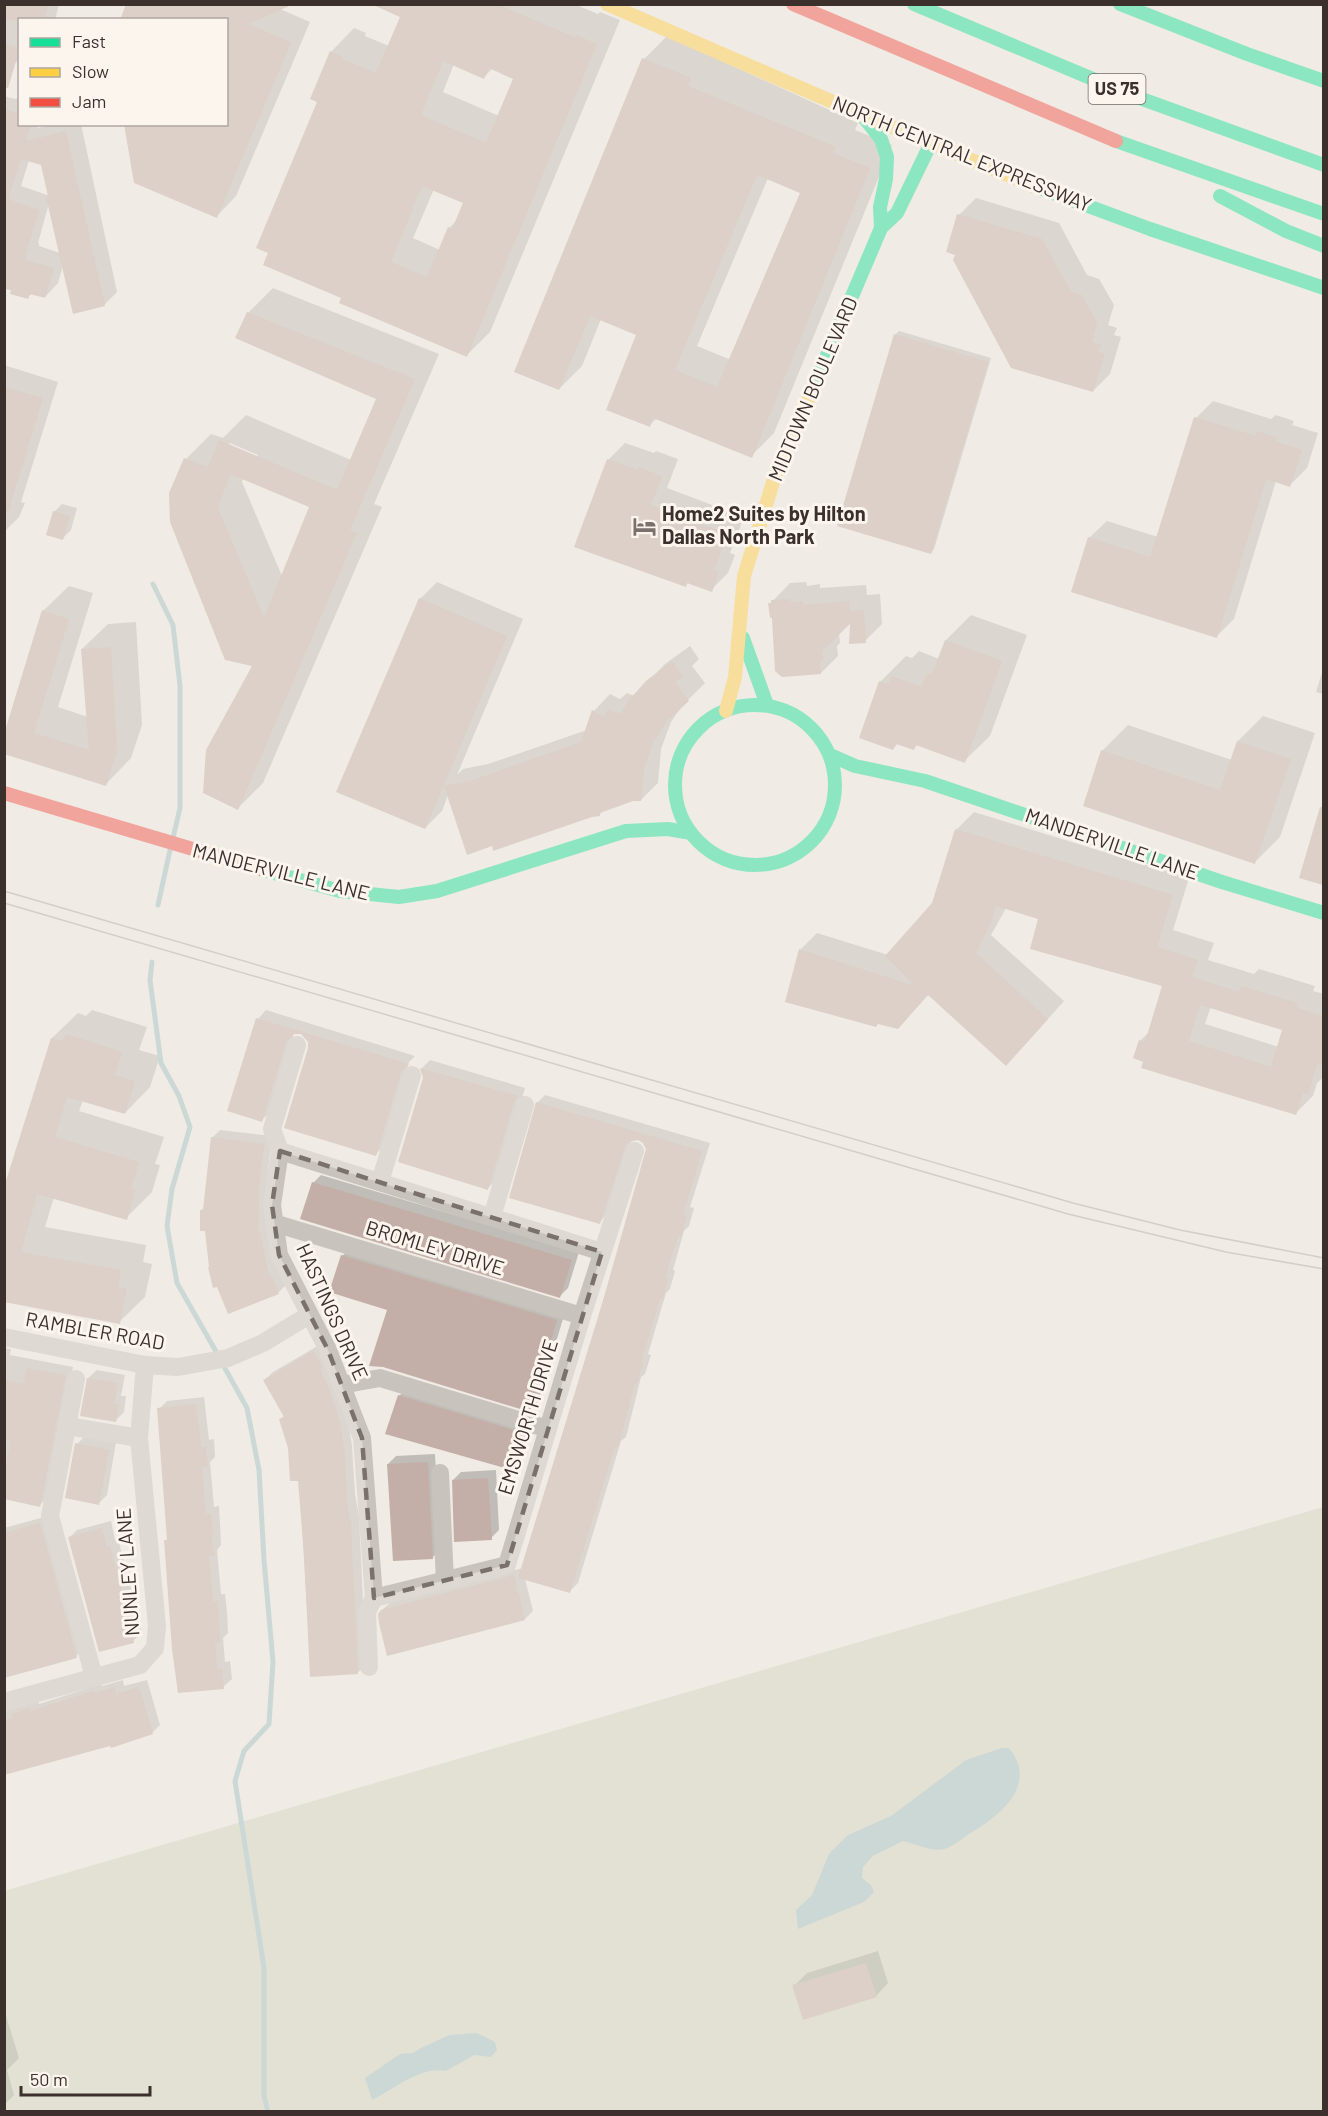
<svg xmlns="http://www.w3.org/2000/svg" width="1328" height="2116" viewBox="0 0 1328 2116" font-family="Barlow,sans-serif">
<rect width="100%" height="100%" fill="#f0ebe5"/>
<polygon fill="#d1d6bf" points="1323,1507 1323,2111 5,2111 4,1891"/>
<g fill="#a1c2c1">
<path d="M1002,1748H1009C1039,1785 1000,1816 969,1834C962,1839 952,1847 944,1849C932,1852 915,1844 903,1841L873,1856L863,1867L862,1878L871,1885L874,1892L864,1902L798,1929L796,1910L812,1895L829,1854L848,1835L891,1816L966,1760Z"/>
<path d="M477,2033L495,2042L497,2050L491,2057L474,2055L446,2071C420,2066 395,2089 372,2100L365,2078L400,2054L413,2053L419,2049L449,2035Z"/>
</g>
<g fill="#0003" fill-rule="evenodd">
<polygon points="4,4 59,4 55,20 20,20 20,59 14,64 4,62"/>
<path d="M374,4H574L598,14L600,12L620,20L490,332L467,355L343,298L319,101L331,52L354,28L366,33L365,36L389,46L402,16ZM454,64L484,77L493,68L515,78L499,116L443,92ZM434,189L465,203L458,219L449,228L440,250L413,238Z"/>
<polygon points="280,9 310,22 236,196 217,216 226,124 226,20"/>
<path d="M667,36L858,123L855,130L892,145L774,433L751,456L657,418L649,426L638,334L601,319L582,366L559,389L644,59ZM768,178L801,192L731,360L697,346Z"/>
<path d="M4,96L15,99L20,97V124H39L38,128L54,124H81L117,292L104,305L63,265L58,283L45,297L32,293L28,297L13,289L4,288ZM29,160L43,164L50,196L21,186ZM49,203L60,253L39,246V243H38Z"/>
<polygon points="976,198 1059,223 1087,275 1099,279 1114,305 1108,325 1117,328 1114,335 1121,337 1110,374 1093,391 959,215"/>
<path d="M273,288L439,354L374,504L382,507L263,783L237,809L254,665L186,459L211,434L223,438L246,415L351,460L378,398L248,313ZM230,443L258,455L257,458L228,445ZM243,478L311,506L282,576L242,482Z"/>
<polygon points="899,331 991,358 934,549 931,553 895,335"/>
<polygon points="4,365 58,382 21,502 25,503 19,517 4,532"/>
<polygon points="1213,401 1271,419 1276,415 1294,421 1292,425 1318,433 1307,468 1290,485 1276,481 1234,619 1217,636 1089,538 1107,521 1158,537 1196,418"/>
<polygon points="625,443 654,453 656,451 678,459 667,488 744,517 730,553 735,555 728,573 711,590 689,582 685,586 608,460"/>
<polygon points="62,504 77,508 71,530 63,538 54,512"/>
<polygon points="437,582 523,619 457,775 463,769 488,764 587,730 594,711 610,694 620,699 627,693 634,696 665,664 690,646 699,659 692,666 705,683 682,706 671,722 661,749 658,783 641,800 633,800 604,810 600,814 493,844 448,795 442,811 425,828 420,599"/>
<polygon points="806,582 807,586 820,584 820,588 866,585 867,595 880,594 882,624 865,641 851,620 839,633 840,643 837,646 838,656 821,673 774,616 770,604 790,583"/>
<polygon points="69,586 93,593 58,707 88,717 82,649 108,624 136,622 142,725 131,758 106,784 4,753 43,611"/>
<polygon points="971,615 1027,635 990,736 964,761 918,744 913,749 898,743 893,749 861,737 881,681 906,656 912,658 919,651 939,659 946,640"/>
<polygon points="1324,666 1324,694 1316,692"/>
<polygon points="1263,716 1315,733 1280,837 1255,862 1102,751 1128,725 1232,760 1238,741"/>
<polygon points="1324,799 1324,883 1301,877"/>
<path d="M974,812L1189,878L1173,930L1214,943L1208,960L1254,974L1259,969L1315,986L1313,991L1324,994V1077L1317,1083L1313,1096L1296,1113L1145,1061L1140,1041L1149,1032L1163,985L1040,918L1006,908L991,935L1064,1001L1023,1047L929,994L897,1028L800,950L817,933L888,955L934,904L957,829ZM1211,1006L1284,1029L1279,1047L1205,1024Z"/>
<polygon points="92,1010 147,1027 139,1050 160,1056 150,1087 125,1113 83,1100 79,1111 164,1137 155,1164 160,1165 152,1192 126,1218 54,1197 45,1227 146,1245 143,1262 152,1264 145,1297 119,1322 4,1300 52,1038 78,1013 86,1016"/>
<polygon points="266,1010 415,1056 409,1062 384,1146 376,1154 309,1048 309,1041 301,1033 294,1033 270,1112 262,1120 258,1019"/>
<polygon points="430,1060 525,1088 496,1180 488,1188 424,1078 422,1068"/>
<polygon points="545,1095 710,1143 690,1207 694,1208 689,1226 684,1231 673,1270 675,1271 670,1289 666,1293 648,1354 651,1355 645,1374 641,1377 626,1437 621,1441 578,1583 569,1592 525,1579 533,1611 525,1619 382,1610 391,1602 523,1568 647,1155 645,1143 640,1139 632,1139 608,1214 599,1222 537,1103"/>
<polygon points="220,1130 272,1136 267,1179 266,1225 286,1285 278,1293 207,1230 201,1211 204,1207 212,1138"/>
<polygon points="321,1175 579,1252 568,1288 560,1296 313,1183"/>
<polygon points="351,1248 565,1312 538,1402 529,1410 389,1309 342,1256"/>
<polygon points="321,1344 347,1413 352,1446 355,1494 359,1516 366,1665 357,1673 311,1675 299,1479 281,1419 285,1415 265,1380 273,1372"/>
<polygon points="4,1348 11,1349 10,1355 73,1367 48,1497 40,1505 4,1498"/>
<polygon points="97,1370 125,1375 121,1396 126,1396 124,1412 115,1421 88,1378"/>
<polygon points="407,1388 531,1425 519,1460 511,1469 399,1396"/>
<polygon points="204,1397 209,1440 214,1439 215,1457 210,1462 214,1507 219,1506 220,1524 221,1545 217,1550 221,1594 225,1594 227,1612 228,1633 223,1638 225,1662 230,1661 232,1679 223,1687 166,1541 169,1537 159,1409 167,1401"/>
<polygon points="85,1436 116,1442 107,1495 99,1503 77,1444"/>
<polygon points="435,1454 440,1550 432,1558 388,1464 396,1456"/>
<polygon points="496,1470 499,1530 491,1538 453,1480 461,1472"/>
<polygon points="48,1516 84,1648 76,1656 4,1676 4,1528"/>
<polygon points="111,1521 115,1540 118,1539 133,1597 136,1596 140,1612 137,1615 142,1633 133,1641 69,1538 77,1530"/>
<polygon points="123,1680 124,1686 147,1680 160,1725 152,1733 4,1774 4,1710 38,1701 39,1704 101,1684 102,1686"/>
<polygon points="878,1951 888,1983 876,1996 794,1986 807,1973"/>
<polygon points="4,2009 19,2058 7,2070 14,2095 4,2105"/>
</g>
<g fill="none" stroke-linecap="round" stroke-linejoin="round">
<g stroke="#a1c2c1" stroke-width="5">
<polyline points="153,584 173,625 180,686 180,808 173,838"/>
<polyline points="158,905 170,850"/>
<polyline points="152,962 150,980 161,1063 179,1096 190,1127 172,1189 167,1226 177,1283 218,1355"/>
<polyline points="222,1363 247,1408 259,1470 264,1560 273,1662 269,1724 244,1751 235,1781 264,1968 264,2096 268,2112"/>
</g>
</g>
<g fill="#c3afa7" fill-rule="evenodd">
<polygon points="4,4 49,4 44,20 4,20"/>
<polygon points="126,4 294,4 248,24 291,42 217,218 134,183 124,124 226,124 226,20 120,20"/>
<path d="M371,4H496L575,37L576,35L597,44L467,357L339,303L341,298L263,265L268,253L256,248L317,102L310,99L330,51L343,57L342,59L376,73L400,17ZM443,61L484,79L489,68L513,79L486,143L421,115ZM422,186L463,203L452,229L448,227L427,277L391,262Z"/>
<polygon points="4,44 20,48 8,88 4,87"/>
<path d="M642,58L691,78L688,86L836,147L833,153L870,168L752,458L653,418L650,427L606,410L636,335L590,316L559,390L514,372ZM757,175L800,193L717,387L675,370Z"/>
<polygon points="4,109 20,114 20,124 31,124 26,141 66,131 105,306 73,314 46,197 48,196 41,165 21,159 8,199 39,210 25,256 27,257 26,260 54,268 45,298 30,294 28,299 10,294 11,290 4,289"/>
<polygon points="957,214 1042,239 1071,292 1082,295 1097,323 1092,342 1101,345 1098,352 1105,354 1093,392 1011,368 953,260 955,255 946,252"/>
<path d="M247,312L415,379L350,530L357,533L238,810L203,793L206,750L252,666L225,660L170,522L169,493L184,458L208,467L219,440L337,490L376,399L235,338ZM230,474L309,507L264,618L218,508Z"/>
<polygon points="894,334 988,362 931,554 837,526"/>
<polygon points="4,387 43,398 8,512 4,512"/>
<polygon points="1194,417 1256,436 1257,431 1278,438 1276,442 1302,450 1290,487 1266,479 1217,638 1071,592 1088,537 1150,557"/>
<polygon points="607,459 637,470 638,467 662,476 651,505 728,534 714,570 719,572 712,592 687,583 686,587 574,547"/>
<polygon points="53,511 70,516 63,540 46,535"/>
<polygon points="419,598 507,636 425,829 336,792"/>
<polygon points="790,599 790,602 803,601 803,605 849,601 850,611 864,610 866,643 849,644 850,624 822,651 823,661 820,661 821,674 782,677 775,671 772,618 770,618 768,603 771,603 771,600"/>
<polygon points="42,610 69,619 34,733 89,750 81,649 111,647 117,751 106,786 4,754 4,734"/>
<polygon points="945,640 1002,661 965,763 916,745 914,750 896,744 893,750 859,738 879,681 889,684 892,676 922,687 927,673 932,674"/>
<polygon points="672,661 683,677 675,682 689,701 667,721 654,741 644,768 641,801 633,801 600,813 600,816 592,817 493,851 492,846 467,855 444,786 470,781 581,742 592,710 604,717 608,709 620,714 630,699 646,681"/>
<polygon points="1237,741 1291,759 1255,864 1083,806 1101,750 1220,790"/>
<polygon points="1320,807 1323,808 1323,885 1299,878"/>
<path d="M955,829L1173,895L1157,947L1198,960L1192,977L1239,992L1241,986L1298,1003L1297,1008L1323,1016V1066L1317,1064L1308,1095L1303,1093L1296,1115L1141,1068L1143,1062L1133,1058L1139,1040L1145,1042L1162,986L1030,949L1038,919L996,906L990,925L976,953L1048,1019L1006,1066L928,995L898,1029L878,1024L876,1027L785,1002L799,949L915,986L885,956L932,903ZM1200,1005L1282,1030L1271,1067L1189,1041Z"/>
<polygon points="256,1018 409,1064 401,1072 376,1156 284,1128 308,1048 308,1042 301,1034 294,1034 286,1042 262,1122 227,1111"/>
<polygon points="66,1034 122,1052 115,1075 135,1081 125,1114 67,1097 55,1137 139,1162 131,1189 135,1190 127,1220 37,1194 21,1252 121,1270 118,1287 127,1289 120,1324 4,1302 4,1187 51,1038 63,1041"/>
<polygon points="420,1068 518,1096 514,1102 488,1190 398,1162 423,1078"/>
<polygon points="536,1102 702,1151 683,1215 687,1216 681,1236 678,1236 665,1278 668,1279 662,1299 660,1299 641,1362 643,1363 637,1384 635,1383 618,1447 615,1446 570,1593 518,1578 602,1304 646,1149 643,1143 638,1140 628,1142 625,1147 600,1224 509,1198"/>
<polygon points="211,1137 264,1144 259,1188 258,1232 260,1232 269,1275 271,1275 279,1294 228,1314 217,1287 213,1288 208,1267 209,1267 205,1231 200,1231 200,1210 203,1210"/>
<polygon points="312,1182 572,1260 560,1298 300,1219"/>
<polygon points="341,1255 557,1320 530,1412 383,1367 369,1366 387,1310 329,1292"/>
<polygon points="313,1351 323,1368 320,1369 330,1391 340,1422 345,1455 347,1503 351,1525 358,1674 310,1677 304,1553 298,1481 290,1481 288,1448 279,1419 284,1417 263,1380"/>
<polygon points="27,1368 66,1375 40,1507 4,1499 4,1475 11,1441 4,1440 4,1380 24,1384"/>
<polygon points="87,1378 118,1383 114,1404 119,1404 116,1422 80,1416"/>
<polygon points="398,1395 523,1433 512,1470 385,1434"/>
<polygon points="196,1404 201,1447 206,1447 208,1466 202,1467 206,1514 211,1514 213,1534 211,1534 214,1555 209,1556 213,1602 218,1601 219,1621 220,1643 215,1643 217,1669 222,1669 224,1689 178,1693 172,1649 164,1540 167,1540 157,1408"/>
<polygon points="75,1443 109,1450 99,1505 65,1498"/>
<polygon points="428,1462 433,1559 393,1561 387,1464"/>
<polygon points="488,1478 492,1540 454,1542 452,1480"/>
<polygon points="40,1523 77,1658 4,1678 4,1533"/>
<polygon points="102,1528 107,1547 110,1546 125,1604 128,1603 132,1621 129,1622 134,1643 99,1652 68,1537"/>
<polygon points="514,1575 525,1620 387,1656 379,1623 378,1614 381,1610"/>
<polygon points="115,1687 116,1694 139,1687 153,1734 111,1748 110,1746 4,1775 4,1720 12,1718 11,1714 30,1708 31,1711 93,1691 94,1693"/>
<polygon points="866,1963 877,1997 803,2020 792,1985"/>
</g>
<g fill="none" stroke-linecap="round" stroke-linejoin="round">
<g stroke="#c9c3be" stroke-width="18">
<polyline points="297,1045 272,1129 280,1151 272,1205 279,1255 328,1350 362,1438 374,1598 367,1612 369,1667"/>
<polyline points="280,1151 602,1252"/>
<polyline points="380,1182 412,1075"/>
<polyline points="492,1217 525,1105"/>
<polyline points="274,1223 582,1316"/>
<polyline points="4,1337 145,1365 178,1367 228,1358 263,1343 309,1315"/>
<polyline points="76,1379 50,1516 94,1677"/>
<polyline points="341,1385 380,1378 548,1429"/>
<polyline points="67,1426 139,1438"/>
<polyline points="440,1473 445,1581"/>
<polyline points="374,1598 507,1565 582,1316 635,1151"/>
<polyline points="4,1702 140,1665 155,1648 157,1626 139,1438 145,1365"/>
</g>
<g stroke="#16e098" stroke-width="14">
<polyline points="914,4 1131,95 1324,165"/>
<polyline points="1120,4 1247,54 1324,81"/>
<polyline points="861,114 881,139 887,157 886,179 880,207 881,228"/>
<polyline points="1116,141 1324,214"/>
<polyline points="1034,186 1150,229 1324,288"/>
<polyline points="1220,196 1286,231 1324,246"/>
<polyline points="811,393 881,228 897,213 931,143"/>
<polyline points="743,638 767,705"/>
<circle cx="755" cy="785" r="80"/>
<polyline points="830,755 855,766 925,781 1222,882 1324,913"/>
<polyline points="260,869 340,891 399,897 437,891 626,831 668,829 691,833"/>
</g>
<g stroke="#ffcf43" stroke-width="14">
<polyline points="607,4 849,109 1034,186"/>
<polyline points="726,711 735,677 744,576 774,479 811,393"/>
</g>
<g stroke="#f24e42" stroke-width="14">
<polyline points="793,4 1116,141"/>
<polyline points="4,793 260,869"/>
</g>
<g stroke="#b1aca8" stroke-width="1.5">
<polyline points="4,891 1073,1203 1180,1230 1324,1258"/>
<polyline points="4,903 1068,1214 1226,1252 1324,1269"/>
</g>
</g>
<path d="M0 0H1328V2116H0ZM280,1151L602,1252L507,1565L374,1598L362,1438L328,1350L279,1255L272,1205Z" fill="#f0ebe5" fill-opacity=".55" fill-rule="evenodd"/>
<path fill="none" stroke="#7a716c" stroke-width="4.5" stroke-dasharray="12 8" stroke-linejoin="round" d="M280,1151L602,1252L507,1565L374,1598L362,1438L328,1350L279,1255L272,1205Z"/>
<defs>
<symbol id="hotel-bare" viewBox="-9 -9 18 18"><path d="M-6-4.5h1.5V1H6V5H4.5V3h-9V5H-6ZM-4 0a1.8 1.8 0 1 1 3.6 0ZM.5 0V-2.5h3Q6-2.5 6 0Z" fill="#7a716c" stroke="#fbf5ee" stroke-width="2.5" paint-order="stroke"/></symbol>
</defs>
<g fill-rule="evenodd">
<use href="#hotel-bare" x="628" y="510" width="33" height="33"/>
</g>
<g text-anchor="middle" stroke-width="6" stroke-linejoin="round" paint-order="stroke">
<rect fill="#fbf5ee" stroke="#756b66" stroke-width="1.5" x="1088.5" y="74" width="57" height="30" rx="4.5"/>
<g font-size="18" font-weight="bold" fill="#3b302b">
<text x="1117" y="95">US 75</text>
</g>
<g font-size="20" fill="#3b302b" stroke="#fbf5ee">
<text transform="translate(962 154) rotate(22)" y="7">NORTH CENTRAL EXPRESSWAY</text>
<text transform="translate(813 389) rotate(-67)" y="7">MIDTOWN BOULEVARD</text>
<text transform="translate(1112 844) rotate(19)" y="7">MANDERVILLE LANE</text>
<text transform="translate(281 872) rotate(14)" y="7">MANDERVILLE LANE</text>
<text transform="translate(435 1248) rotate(17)" y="7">BROMLEY DRIVE</text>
<text transform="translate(332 1312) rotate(66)" y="7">HASTINGS DRIVE</text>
<text transform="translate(95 1331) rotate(10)" y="7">RAMBLER ROAD</text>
<text transform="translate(528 1417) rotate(-73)" y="7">EMSWORTH DRIVE</text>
<text transform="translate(128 1572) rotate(-94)" y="7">NUNLEY LANE</text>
</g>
<g font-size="20" font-weight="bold" fill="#3b302b" stroke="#fbf5ee" text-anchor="start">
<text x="662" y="521">Home2 Suites by Hilton<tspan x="662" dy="23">Dallas North Park</tspan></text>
</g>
</g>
<rect width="1328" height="2116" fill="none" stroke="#3b302b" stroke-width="12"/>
<rect x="18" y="18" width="210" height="108" fill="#fbf5ee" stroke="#aea6a0" stroke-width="1.5"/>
<rect x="30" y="38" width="30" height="9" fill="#16e098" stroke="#aea6a0" stroke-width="1.5"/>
<text x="72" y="48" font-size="18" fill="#3b302b">Fast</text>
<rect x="30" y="68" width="30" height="9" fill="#ffcf43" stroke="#aea6a0" stroke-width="1.5"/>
<text x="72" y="78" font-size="18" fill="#3b302b">Slow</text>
<rect x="30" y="98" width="30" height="9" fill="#f24e42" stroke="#aea6a0" stroke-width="1.5"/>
<text x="72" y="108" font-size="18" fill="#3b302b">Jam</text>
<path d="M21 2086v9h129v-9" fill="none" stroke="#3b302b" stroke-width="3"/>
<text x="30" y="2086" font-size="18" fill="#3b302b" stroke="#fbf5ee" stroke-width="4.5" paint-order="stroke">50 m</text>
</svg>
